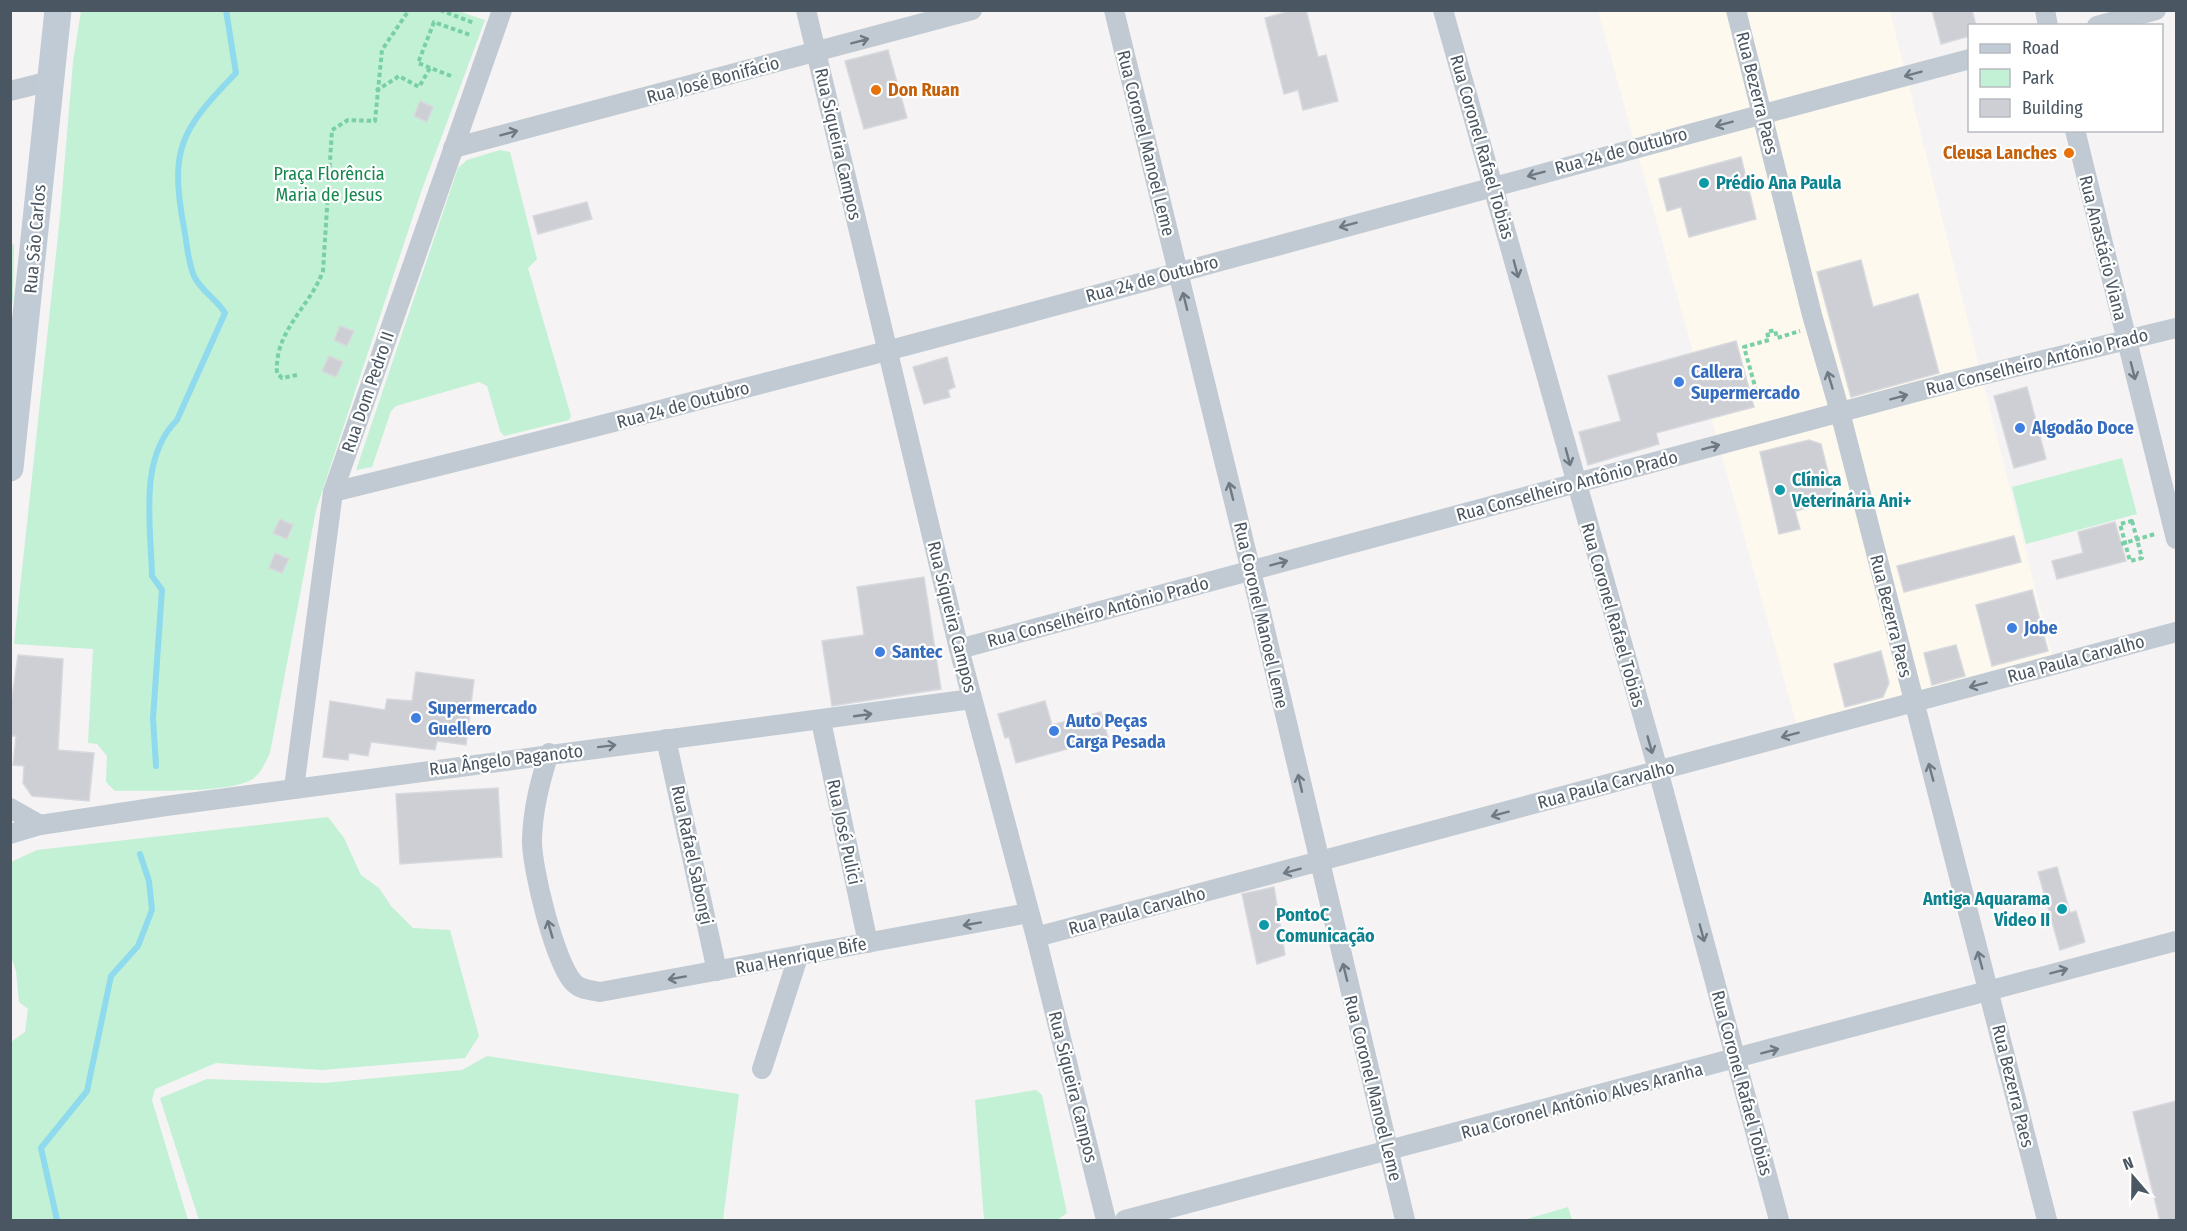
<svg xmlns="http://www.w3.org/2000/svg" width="2187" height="1231" viewBox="0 0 2187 1231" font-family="'Fira Sans Condensed',sans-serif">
<rect width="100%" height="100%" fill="#f5f3f3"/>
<polygon fill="#fdf9ef" points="1598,11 1890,11 2052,656 1796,723"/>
<g fill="#c3f1d5">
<path d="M455,10L485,20L421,192L316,510L270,753C265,763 261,774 251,780C224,794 148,790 115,791L106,782L107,756L97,744L88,743L93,649L14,644L60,217L73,62L81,11Z"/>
<polygon points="500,150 510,152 537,259 528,268 571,416 569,420 504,436 500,431 487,386 479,382 396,406 391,411 372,467 356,470 458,168 467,160"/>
<polygon points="14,244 13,301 11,306 11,245"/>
<polygon points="2122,458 2137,514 2026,544 2012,487"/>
<polygon points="328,817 344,838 361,875 379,888 391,906 413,928 450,930 479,1036 465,1058 322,1070 216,1063 155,1089 152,1100 188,1220 11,1220 11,1042 25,1032 28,1009 19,1002 16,971 11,956 11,862 37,850"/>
<polygon points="487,1056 739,1094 723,1220 199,1220 160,1098 207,1079 324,1083 462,1070"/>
<polygon points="1036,1090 1042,1095 1067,1213 1057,1220 984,1220 975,1100"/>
<polygon points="1568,1207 1572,1220 1528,1220 1527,1219"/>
</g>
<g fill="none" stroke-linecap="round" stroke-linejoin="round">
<g stroke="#90daee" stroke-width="6">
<path d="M156,766L153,718L162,590L152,576C151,525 138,459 177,420L225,313C217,300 202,291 195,278C188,265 187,243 184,228C169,148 181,130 236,73L226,10"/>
<polyline points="57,1220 41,1148 87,1091 111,976 138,946 152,910 149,881 140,854"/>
</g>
</g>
<g fill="#cdcfd5" stroke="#d7d9de" stroke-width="1.5">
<polygon points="1294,10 1306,10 1318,57 1326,55 1338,101 1303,110 1298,90 1284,94 1265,18"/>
<polygon points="1932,10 1972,10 1976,26 1970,26 1970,36 1941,44"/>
<polygon points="888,50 907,118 864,129 845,61"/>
<polygon points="420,101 433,107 427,122 414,116"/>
<polygon points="1741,157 1756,219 1689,237 1681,207 1667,211 1659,179"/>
<polygon points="587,202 592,219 538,234 533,216"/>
<polygon points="1861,260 1873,307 1918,294 1939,373 1851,397 1817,272"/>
<polygon points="340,326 354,331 347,346 334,340"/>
<polygon points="1736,341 1754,407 1656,433 1659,444 1588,465 1579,432 1621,421 1608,376"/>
<polygon points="329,356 343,362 336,377 322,371"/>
<polygon points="947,357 955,387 948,390 950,397 924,404 913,367"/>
<polygon points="2027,387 2046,459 2014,468 1994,396"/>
<polygon points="1809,440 1821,444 1835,501 1795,511 1800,529 1779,534 1760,452"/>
<polygon points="280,519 293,525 287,539 273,533"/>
<polygon points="2115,522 2126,561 2057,579 2052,561 2083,553 2078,532"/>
<polygon points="2014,536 2021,562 1904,592 1897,566"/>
<polygon points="275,553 289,559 282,573 269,568"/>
<polygon points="924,577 941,689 832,706 822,641 864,635 857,587"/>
<polygon points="2032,590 2048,651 1992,666 1976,605"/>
<polygon points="1956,645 1965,676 1932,685 1924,653"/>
<polygon points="1881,651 1889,683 1883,697 1845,707 1834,664"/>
<polygon points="18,655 63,659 58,750 94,753 89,801 32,796 23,783 24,766 13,765 16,736 10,736 10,712"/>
<polygon points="416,672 474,680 466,745 437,741 435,750 371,742 368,756 349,753 348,760 323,757 330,701 385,710 387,699 412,701"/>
<polygon points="1045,701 1052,725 1101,712 1108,738 1016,763 1009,737 1005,738 998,714"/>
<polygon points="498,788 502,857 400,864 396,794"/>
<polygon points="2057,867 2070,913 2076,911 2085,942 2060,950 2038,872"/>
<polygon points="1274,887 1285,955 1257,964 1242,894"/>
<polygon points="2176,1101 2176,1221 2160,1221 2133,1112"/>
</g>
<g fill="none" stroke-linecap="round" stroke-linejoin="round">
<g stroke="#7ad0a6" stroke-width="4" stroke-dasharray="4.5 3" stroke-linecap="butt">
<polyline points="440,10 474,23"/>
<polyline points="451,76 418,63 434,22 470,35"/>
<polyline points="376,91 399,76 419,87 430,68"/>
<path d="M297,375L282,378L277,373C274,331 310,307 323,271L332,130L348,120L375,121L382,50L409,10"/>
<polyline points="1767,395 1758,397 1744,347 1769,340 1767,332 1775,330 1777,338 1800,331"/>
<polygon points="2132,521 2142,558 2130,561 2120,524"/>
<polyline points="2121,544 2155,534"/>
</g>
<g stroke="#c1cad2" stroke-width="20">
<polyline points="806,10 959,649 1036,937 1106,1220"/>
<polyline points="1114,10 1251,571 1405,1220"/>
<polyline points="1443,10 1658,770 1779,1220"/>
<polyline points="1736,10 1812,315 1840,412 2047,1220"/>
<polyline points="2045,10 2048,26"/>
<polyline points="2097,26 2156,10"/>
<polyline points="10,91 50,81"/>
<polyline points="2075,130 2176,539"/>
<polyline points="453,148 972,10"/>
<path d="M333,492C882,359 1424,203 1970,59"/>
<polyline points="959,649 1949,383 2176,328"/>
<polyline points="821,721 868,943"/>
<polyline points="666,739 717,971"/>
<path d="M549,753C540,782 533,808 532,839C531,866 555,964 574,983C581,990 591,990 600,992L1029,913"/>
<polyline points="294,788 333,492 502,10"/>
<polyline points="10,808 40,825"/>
<polyline points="10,834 40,825 166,806 972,699"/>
<polyline points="1036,937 2176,632"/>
<polyline points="762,1069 798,957"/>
<polyline points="1125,1220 2176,941"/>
</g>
<polyline stroke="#c1cbd6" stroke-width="27" points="10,468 58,10"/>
</g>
<defs><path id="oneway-shaft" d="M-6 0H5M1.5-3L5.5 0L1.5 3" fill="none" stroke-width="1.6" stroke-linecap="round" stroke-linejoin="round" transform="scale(1.5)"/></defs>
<g stroke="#6e7983">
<use href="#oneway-shaft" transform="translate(860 41) rotate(-15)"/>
<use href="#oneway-shaft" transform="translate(1913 74) rotate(165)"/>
<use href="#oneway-shaft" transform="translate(1724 124) rotate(165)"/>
<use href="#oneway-shaft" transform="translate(509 133) rotate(-15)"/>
<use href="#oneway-shaft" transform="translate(1536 174) rotate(165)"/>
<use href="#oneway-shaft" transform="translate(1348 225) rotate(165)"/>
<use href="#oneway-shaft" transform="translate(1516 269) rotate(75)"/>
<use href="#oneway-shaft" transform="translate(1185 301) rotate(-104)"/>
<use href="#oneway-shaft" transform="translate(2133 371) rotate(76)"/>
<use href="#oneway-shaft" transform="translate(1830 380) rotate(-107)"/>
<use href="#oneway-shaft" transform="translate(1899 397) rotate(-15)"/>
<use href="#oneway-shaft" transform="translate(1711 447) rotate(-15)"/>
<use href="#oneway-shaft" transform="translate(1568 457) rotate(75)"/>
<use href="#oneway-shaft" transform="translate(1231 491) rotate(-104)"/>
<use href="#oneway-shaft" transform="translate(1279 563) rotate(-15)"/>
<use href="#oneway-shaft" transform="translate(1978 685) rotate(165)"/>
<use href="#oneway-shaft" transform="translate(863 715) rotate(-8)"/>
<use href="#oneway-shaft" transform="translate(1790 735) rotate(165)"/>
<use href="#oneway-shaft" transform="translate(1650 745) rotate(74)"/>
<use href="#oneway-shaft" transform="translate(607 746) rotate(-7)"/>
<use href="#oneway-shaft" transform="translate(1931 772) rotate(-105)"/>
<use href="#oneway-shaft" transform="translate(1300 783) rotate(-103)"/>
<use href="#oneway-shaft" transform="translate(1500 814) rotate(165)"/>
<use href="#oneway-shaft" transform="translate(1292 871) rotate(165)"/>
<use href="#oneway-shaft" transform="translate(972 924) rotate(170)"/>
<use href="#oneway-shaft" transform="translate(550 929) rotate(-106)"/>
<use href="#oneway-shaft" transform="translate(1702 933) rotate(75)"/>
<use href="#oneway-shaft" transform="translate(1980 960) rotate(-105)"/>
<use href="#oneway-shaft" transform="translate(2059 971) rotate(-15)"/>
<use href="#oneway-shaft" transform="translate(1345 972) rotate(-104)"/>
<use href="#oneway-shaft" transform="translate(677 978) rotate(170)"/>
<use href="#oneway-shaft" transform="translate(1770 1051) rotate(-15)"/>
</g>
<g fill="#e8710a" stroke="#fff" stroke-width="2">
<circle cx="876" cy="90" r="6"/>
<circle cx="2069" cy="153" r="6"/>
</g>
<g fill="#0f9aa8" stroke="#fff" stroke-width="2">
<circle cx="1704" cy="183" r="6"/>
<circle cx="1780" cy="490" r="6"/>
<circle cx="2062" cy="909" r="6"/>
<circle cx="1264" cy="925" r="6"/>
</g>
<g fill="#3f7fe0" stroke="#fff" stroke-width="2">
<circle cx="1679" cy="382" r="6"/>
<circle cx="2020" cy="428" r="6"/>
<circle cx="2012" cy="628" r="6"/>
<circle cx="880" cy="652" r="6"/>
<circle cx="416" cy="718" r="6"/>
<circle cx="1054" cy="731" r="6"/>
</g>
<g text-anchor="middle" stroke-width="4.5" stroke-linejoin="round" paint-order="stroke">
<g font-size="18" fill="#4a5661" stroke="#fff">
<text transform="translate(713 80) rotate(-15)" y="6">Rua José Bonifácio</text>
<text transform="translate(1757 93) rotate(76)" y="6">Rua Bezerra Paes</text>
<text transform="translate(1146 143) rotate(76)" y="6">Rua Coronel Manoel Leme</text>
<text transform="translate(838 144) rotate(77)" y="6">Rua Siqueira Campos</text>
<text transform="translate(1482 147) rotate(74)" y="6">Rua Coronel Rafael Tobias</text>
<text transform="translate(1621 151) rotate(-15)" y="6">Rua 24 de Outubro</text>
<text transform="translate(35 239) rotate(-85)" y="6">Rua São Carlos</text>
<text transform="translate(2103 248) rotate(76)" y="6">Rua Anastácio Viana</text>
<text transform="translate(1152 279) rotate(-15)" y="6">Rua 24 de Outubro</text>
<text transform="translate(2037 362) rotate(-14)" y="6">Rua Conselheiro Antônio Prado</text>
<text transform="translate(368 392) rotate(-71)" y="6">Rua Dom Pedro II</text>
<text transform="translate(683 405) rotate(-15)" y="6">Rua 24 de Outubro</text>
<text transform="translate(1567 486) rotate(-15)" y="6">Rua Conselheiro Antônio Prado</text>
<text transform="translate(1098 612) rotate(-15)" y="6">Rua Conselheiro Antônio Prado</text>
<text transform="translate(1261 615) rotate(77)" y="6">Rua Coronel Manoel Leme</text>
<text transform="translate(1613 615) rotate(74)" y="6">Rua Coronel Rafael Tobias</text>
<text transform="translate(1891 616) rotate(76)" y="6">Rua Bezerra Paes</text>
<text transform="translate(952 617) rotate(76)" y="6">Rua Siqueira Campos</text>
<text transform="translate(2076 659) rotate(-15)" y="6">Rua Paula Carvalho</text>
<text transform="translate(506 760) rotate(-7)" y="6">Rua Ângelo Paganoto</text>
<text transform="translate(1606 785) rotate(-15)" y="6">Rua Paula Carvalho</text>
<text transform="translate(844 832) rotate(78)" y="6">Rua José Pulici</text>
<text transform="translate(692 855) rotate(78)" y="6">Rua Rafael Sabongi</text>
<text transform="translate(1137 911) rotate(-15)" y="6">Rua Paula Carvalho</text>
<text transform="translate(801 956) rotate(-11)" y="6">Rua Henrique Bife</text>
<text transform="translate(1742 1083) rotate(75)" y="6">Rua Coronel Rafael Tobias</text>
<text transform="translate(2013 1086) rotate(76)" y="6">Rua Bezerra Paes</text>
<text transform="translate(1073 1087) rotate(76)" y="6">Rua Siqueira Campos</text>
<text transform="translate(1373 1088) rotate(76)" y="6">Rua Coronel Manoel Leme</text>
<text transform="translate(1582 1101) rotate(-15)" y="6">Rua Coronel Antônio Alves Aranha</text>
</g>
<g font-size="18" font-weight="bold" fill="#c56008" stroke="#fff" text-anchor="start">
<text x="888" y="96">Don Ruan</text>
<text x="2057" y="159" text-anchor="end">Cleusa Lanches</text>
</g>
<g font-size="18" fill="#17864f" stroke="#fff">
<text x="329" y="180">Praça Florência<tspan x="329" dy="21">Maria de Jesus</tspan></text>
</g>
<g font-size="18" font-weight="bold" fill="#0d838f" stroke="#fff" text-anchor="start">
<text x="1716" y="189">Prédio Ana Paula</text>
<text x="1792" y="486">Clínica<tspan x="1792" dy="21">Veterinária Ani+</tspan></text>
<text x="2050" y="905" text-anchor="end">Antiga Aquarama<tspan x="2050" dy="21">Video II</tspan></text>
<text x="1276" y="921">PontoC<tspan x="1276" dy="21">Comunicação</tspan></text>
</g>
<g font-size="18" font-weight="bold" fill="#366cbe" stroke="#fff" text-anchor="start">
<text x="1691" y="378">Callera<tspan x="1691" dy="21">Supermercado</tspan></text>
<text x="2032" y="434">Algodão Doce</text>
<text x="2024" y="634">Jobe</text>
<text x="892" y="658">Santec</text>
<text x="428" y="714">Supermercado<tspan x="428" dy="21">Guellero</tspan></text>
<text x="1066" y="727">Auto Peças<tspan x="1066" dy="21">Carga Pesada</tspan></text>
</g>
</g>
<rect width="2187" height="1231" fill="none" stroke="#4a5661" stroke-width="24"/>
<rect x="1968" y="24" width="195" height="108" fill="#ffffff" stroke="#b7bbc0" stroke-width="1.5"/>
<rect x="1980" y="44" width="30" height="9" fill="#c1cbd6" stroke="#b7bbc0" stroke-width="1.5"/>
<text x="2022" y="54" font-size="18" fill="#4a5661">Road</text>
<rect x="1980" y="69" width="30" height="18" fill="#c3f1d5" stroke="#b7bbc0" stroke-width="1.5"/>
<text x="2022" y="84" font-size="18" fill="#4a5661">Park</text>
<rect x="1980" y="99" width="30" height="18" fill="#cdcfd5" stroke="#b7bbc0" stroke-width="1.5"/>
<text x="2022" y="114" font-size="18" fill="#4a5661">Building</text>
<g transform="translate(2133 1177) rotate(340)" stroke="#ffffff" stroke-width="4.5" paint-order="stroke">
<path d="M0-4.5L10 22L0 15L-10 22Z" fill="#4a5661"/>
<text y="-9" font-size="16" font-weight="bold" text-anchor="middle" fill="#4a5661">N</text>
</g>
</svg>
